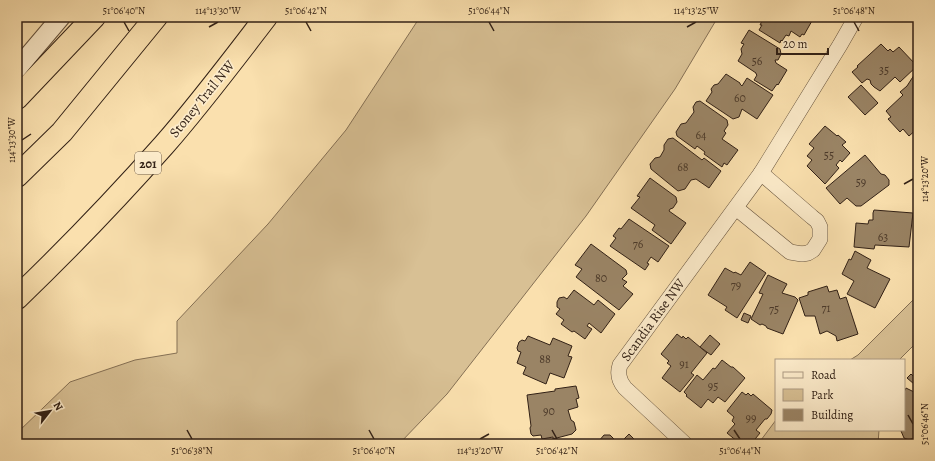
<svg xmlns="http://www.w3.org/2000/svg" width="935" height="461" font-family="Alegreya,serif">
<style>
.green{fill:#d8c094;stroke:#857055}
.building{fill:#9a8465;stroke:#322116}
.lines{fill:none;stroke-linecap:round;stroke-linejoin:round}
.minor-casing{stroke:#64513c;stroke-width:16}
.tertiary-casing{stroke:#64513c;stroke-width:20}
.motorway-casing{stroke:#322116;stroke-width:24}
.minor{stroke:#fcebca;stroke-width:15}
.tertiary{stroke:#fcebca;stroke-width:18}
.motorway{stroke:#fae0ae;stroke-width:22}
.ticks{fill:none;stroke:#322116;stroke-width:1.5}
.labels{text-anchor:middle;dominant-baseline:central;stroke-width:3.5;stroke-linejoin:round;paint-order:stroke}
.number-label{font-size:12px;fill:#4c3a2a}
.shield{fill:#fcebca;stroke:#6f5e4c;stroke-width:1}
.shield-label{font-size:13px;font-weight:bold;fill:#322116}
.street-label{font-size:14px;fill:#322116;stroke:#fcebca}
.neatline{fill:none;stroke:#322116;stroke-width:1.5}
.ticks-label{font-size:10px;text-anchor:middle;fill:#322116}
</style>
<rect width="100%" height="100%" fill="#fae0ae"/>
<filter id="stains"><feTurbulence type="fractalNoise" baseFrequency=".005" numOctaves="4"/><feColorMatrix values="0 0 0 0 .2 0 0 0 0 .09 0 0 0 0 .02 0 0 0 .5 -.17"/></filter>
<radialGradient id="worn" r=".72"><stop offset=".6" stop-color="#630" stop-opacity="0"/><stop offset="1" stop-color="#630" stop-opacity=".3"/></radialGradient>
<g class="green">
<path d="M420,17H718L675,89L586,216L447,394L399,444H17V433L70,382L135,360L177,353V321L268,224L346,130Z"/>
<path d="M918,295V341L899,360H850L858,355Z"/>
<path d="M776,420V430H879L878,444H758Z"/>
</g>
<g class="building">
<path d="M761,17H810L813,19L804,35L802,34L800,37L791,31L789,36L786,35L782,41L781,40L780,43L759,30L762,25H760L762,21L759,19Z"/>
<path d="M749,30L780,49L781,54L778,60H775L776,63L787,70L778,85L777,84L772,91L754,80L757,75L756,74V73L738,61L742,54L741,49L744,44L741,43Z"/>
<path d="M881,44L888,51L890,49L893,52L899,47L917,66L900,82L895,77L880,91L874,87L871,84L870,80L867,79L862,83L852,72L858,67L857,66Z"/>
<path d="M918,69V128L909,136L903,129L900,132L888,119L891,117L886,111L903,95L900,92L907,86Z"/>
<path d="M726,74L740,83V84L742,86L747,78L773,95L757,119L742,109L739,117L733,119L706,101L712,92L711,89L714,85L718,84Z"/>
<path d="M861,85L878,103L865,115L848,97Z"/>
<path d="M700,101L727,120L728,125L724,131L726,133L722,139L738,150L727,165L724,163L722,167L704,154L705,152L697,146L695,149L677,136L676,132L681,124L686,123L694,112L693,107L696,102Z"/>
<path d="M825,126L837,136L838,135L846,142L842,145L850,153L842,162L840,160L836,165L839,168L825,184L807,166L812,160L807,156L814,148L809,144Z"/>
<path d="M673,138L702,160L704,158L721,171L709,188L696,179L691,180L685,189L678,191L651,169L650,164L655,158L660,157L664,150V145L668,139Z"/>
<path d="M865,155L881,174L885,175L889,180V185L861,206H856L847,198L840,204L826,188Z"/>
<path d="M650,178L676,197L677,202L673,208L670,209L669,211L686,223L671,244L652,230L655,225L631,208L640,197L637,196Z"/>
<path d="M874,210L913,213L909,247L875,245L874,249L854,247L856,223L868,224L869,220H873V213Z"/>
<path d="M629,219L669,246L658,262L651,257L647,263L649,264L645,270L610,246L616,238L613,236L619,228L621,229Z"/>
<path d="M591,244L626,270L627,274L622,279L627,282L623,286L633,294L619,310L576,277L582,269L575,265Z"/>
<path d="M855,251L871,260L867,268L890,279L875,308L847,294L854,281L842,274L849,259L851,260Z"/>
<path d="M750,262L766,273L737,318L725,310L727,307L708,295L725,268L734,273L735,272L741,275Z"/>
<path d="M768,275L787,284L782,293L795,297L798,300L783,334L767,328L766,326L762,324L760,325L751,319L763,294L759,293Z"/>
<path d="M827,286L829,292L837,290L840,299L846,297L858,334L837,341L836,336L827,331L820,334L815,316H805L799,298L808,295V292Z"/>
<path d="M574,290L594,305L598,300L615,314L601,333L589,323L587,326L592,329L585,339L574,331L572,332L561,324L564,320L556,314L560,309L557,307V302L559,298L564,297L567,299Z"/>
<path d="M744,313L751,316L748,323L741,320Z"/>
<path d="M677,334L682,338L683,336L686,339L688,337L707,353L691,373L694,375L680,392L662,378L671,366L667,363L669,361L661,354Z"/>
<path d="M710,335L720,344L711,355L700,347Z"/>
<path d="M528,336L550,345L553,338L572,346L568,356L572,357L564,378L550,373L546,384L523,374L526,367L517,363L521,352L518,351L517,348L519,342L522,340L525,341Z"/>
<path d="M722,360L731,367H733L745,378L725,402L718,397L713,403L708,399L701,408L686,396L687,395L684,392L697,375L703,380L713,368L715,369Z"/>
<path d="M911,374L917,380L914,384L907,378Z"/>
<path d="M576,386L579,398L576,399L578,407L568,410L571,420L574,422L576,430L572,434L553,439V437L542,439L541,435L533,436L531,434L530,428L531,426L527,395L555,391V389Z"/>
<path d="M906,388L918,394V435L916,434L914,438L909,440L904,438L901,431L904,430V392Z"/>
<path d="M742,392L746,395L748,393L751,396L753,394L772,410L771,414L767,419H765L756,430L760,433L751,444H739L737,443L738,442L727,433L735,424L732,421L734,417L727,411Z"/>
<path d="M629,434L639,444H594L598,442L604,435H610L619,444Z"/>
</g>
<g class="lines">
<g class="minor-casing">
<g id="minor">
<path d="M736,208L790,252L802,254L808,253L813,250L820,239V227L817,221L812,217L761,173"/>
<path d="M685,444L625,388C619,381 617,374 620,365L761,173L840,45L856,17"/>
</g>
</g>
<g class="tertiary-casing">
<path id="tertiary" d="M17,69L61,17"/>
</g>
<g class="motorway-casing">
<g id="motorway">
<path d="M17,98L94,17"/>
<path d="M17,176L62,132L156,17"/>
<path d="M17,298C68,249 117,198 164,145C200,104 233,60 266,17"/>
</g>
</g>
<use href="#minor" class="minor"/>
<use href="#tertiary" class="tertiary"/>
<use href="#motorway" class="motorway"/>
</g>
<path class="ticks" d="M124,22L129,31M306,22L311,31M489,22L494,31M854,22L859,31M209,27L218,22M687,27L696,22M22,140L31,134M904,184L913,179M908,415L913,424M187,430L192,439M369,430L374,439M552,430L557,439M734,430L740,439M480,439L489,434"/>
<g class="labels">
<g class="number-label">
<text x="757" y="61">56</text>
<text x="884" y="70">35</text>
<text x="740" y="98">60</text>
<text x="701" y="135">64</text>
<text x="829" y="155">55</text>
<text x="683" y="167">68</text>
<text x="861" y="182">59</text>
<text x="883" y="237">63</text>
<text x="638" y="244">76</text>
<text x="601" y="278">80</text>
<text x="736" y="285">79</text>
<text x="826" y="308">71</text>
<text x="774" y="309">75</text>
<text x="545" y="359">88</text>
<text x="684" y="364">91</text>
<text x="713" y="386">95</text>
<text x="549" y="411">90</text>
<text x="751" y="418">99</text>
</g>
<rect class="shield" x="135" y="152" width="26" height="22" rx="3"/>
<g class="shield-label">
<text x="148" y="163">201</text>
</g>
<g class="street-label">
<text transform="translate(202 99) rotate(-51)">Stoney Trail NW</text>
<text transform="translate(653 320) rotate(-54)">Scandia Rise NW</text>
</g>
</g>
<rect width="935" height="461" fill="none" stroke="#fae0ae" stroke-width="44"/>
<rect x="775" y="359" width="130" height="72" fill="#fcebca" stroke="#ab9a82"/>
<rect x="783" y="372" width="20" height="6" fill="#fcebca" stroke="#ab9a82"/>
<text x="811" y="379" font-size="12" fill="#322116">Road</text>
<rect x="783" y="389" width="20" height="12" fill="#d8c094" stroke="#ab9a82"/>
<text x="811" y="399" font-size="12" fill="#322116">Park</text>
<rect x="783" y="409" width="20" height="12" fill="#9a8465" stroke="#ab9a82"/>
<text x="811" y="419" font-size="12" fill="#322116">Building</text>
<g transform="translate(50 411) rotate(59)" stroke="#fcebca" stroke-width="3" paint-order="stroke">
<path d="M0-3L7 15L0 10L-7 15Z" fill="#322116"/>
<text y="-6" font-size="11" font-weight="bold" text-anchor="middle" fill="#322116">N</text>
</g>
<path d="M777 48v6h51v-6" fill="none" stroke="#322116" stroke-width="2"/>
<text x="783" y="48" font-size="12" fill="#322116" stroke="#fcebca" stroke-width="3" paint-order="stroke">20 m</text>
<rect x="22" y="22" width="891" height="417" class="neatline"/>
<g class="ticks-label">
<text x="124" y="14">51°06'40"N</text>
<text x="218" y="14">114°13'30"W</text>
<text x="306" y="14">51°06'42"N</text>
<text x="489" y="14">51°06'44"N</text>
<text x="696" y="14">114°13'25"W</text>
<text x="854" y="14">51°06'48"N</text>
<text transform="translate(11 140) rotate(-90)" y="4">114°13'30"W</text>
<text transform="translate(924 179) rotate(-90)" y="4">114°13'20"W</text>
<text transform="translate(924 424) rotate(-90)" y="4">51°06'46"N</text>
<text x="192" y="454">51°06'38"N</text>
<text x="374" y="454">51°06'40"N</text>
<text x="480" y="454">114°13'20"W</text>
<text x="557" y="454">51°06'42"N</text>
<text x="740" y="454">51°06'44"N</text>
</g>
<rect width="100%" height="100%" filter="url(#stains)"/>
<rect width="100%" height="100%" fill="url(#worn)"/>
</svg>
